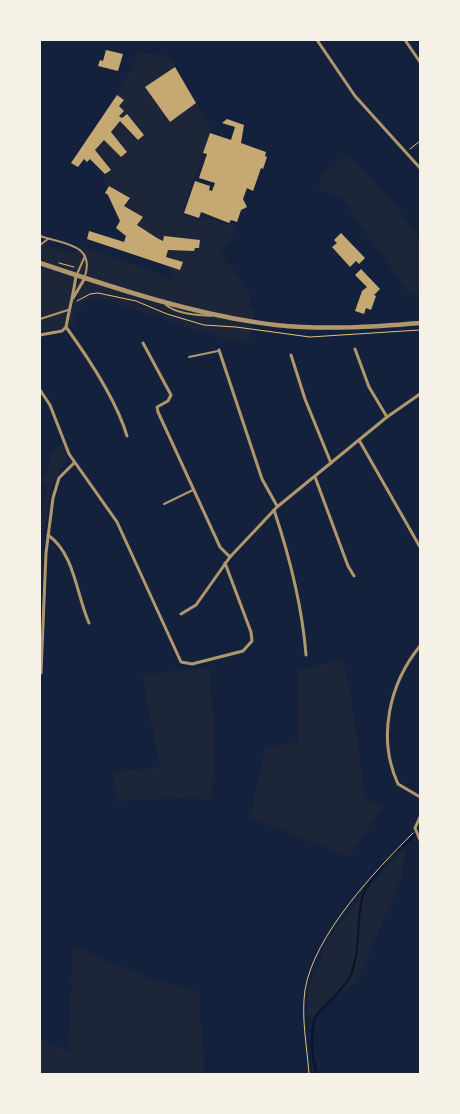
<svg xmlns="http://www.w3.org/2000/svg" width="460" height="1114" font-family="'Libre Baskerville',serif">
<style>
.green{fill:#1d2539}
.lines{fill:none;stroke-linecap:round;stroke-linejoin:round}
.stream{stroke:#0b132b;stroke-width:2}
.building{fill:#c6a872}
.path{stroke:#e5c07b;stroke-width:1}
.service{stroke:#b1986c;stroke-width:2}
.minor{stroke:#b1986c;stroke-width:3}
.tertiary{stroke:#b1986c;stroke-width:4.5}
</style>
<rect width="100%" height="100%" fill="#14213d"/>
<g class="green">
<path d="M140,53C153,56 168,50 175,67L146,87L169,121L196,103L212,129L208,131L210,134L182,213L201,220L202,216L236,227L229,243L220,254C231,267 249,285 251,302L248,305L255,311L248,343L219,337L100,298L85,300L75,317V326L40,331V239L46,245L76,254L80,246L168,277L175,285L166,257L168,250L194,251L195,248H199L200,240L163,241L137,225L143,217L124,206L129,198L103,183L106,179L105,174L110,170L95,150L104,140L121,157L127,153L111,132L120,121L133,136L143,135L127,114L122,118L119,116L124,111L119,106L124,100L117,95Z"/>
<path d="M348,154L388,196L420,240V292L409,294L341,197L320,191L318,186L323,175Z"/>
<path d="M62,443L67,459L51,487L44,530L40,529V513L47,496L46,487L40,484V479L50,467L49,457Z"/>
<path d="M343,660L351,692L365,799L383,807L349,857L250,817L265,747L298,742L299,670Z"/>
<path d="M209,667L215,737L212,800L177,798L117,801L113,771L160,768L142,675Z"/>
<path d="M405,847L402,877L357,982L328,1002L313,1017L307,1016L308,988L328,940L361,896Z"/>
<path d="M73,946L148,978L199,992L205,1074H40V1038L68,1052Z"/>
</g>
<g class="lines">
<g class="stream">
<path d="M392,855L420,831"/>
<path d="M317,1074C312,1059 310,1036 314,1021C317,1009 343,992 350,977C362,949 355,913 365,890C370,880 378,871 386,862"/>
</g>
</g>
<g class="building">
<path d="M106,50L123,54L118,71L98,66L100,60L103,61Z"/>
<path d="M175,67L196,103L170,122L145,87Z"/>
<path d="M117,95L124,100L119,106L124,111L119,116L122,118L127,114L144,135L138,140L120,121L111,132L127,152L121,157L104,140L95,150L111,170L105,174L90,159L87,162L84,159L78,167L71,163Z"/>
<path d="M227,119L244,125L241,143L266,152L265,156L267,157L263,169L261,168L253,191L247,188L243,199L247,207L241,210L237,222L231,220L229,223L201,212L199,218L184,213L195,181L210,186L209,190L212,191L215,183L199,178L207,154L203,153L210,133L231,140L235,127L222,123Z"/>
<path d="M109,186L130,198L124,206L143,217L137,225L157,238L163,241L164,236L200,240L199,248H195L194,251L168,250L166,257L183,262L180,270L87,239L89,231L124,242L126,236L116,228L120,221L108,195L105,193Z"/>
<path d="M341,233L365,258L359,264L356,261L350,267L332,247L337,243L334,240Z"/>
<path d="M361,269L380,289L374,295L376,296L371,310L366,308L364,314L355,311L362,291L367,287L355,275Z"/>
</g>
<g class="lines">
<g class="path">
<path d="M410,149L420,141"/>
<path d="M59,263L74,267"/>
<path d="M77,301L90,294L98,293L136,301L167,314L204,325L236,327L310,337L420,330"/>
<path d="M309,1074C307,1046 301,1017 305,990C314,935 375,871 413,833"/>
</g>
<g class="service">
<path d="M40,236C63,244 95,244 85,276"/>
<path d="M40,245L48,239"/>
<path d="M77,274L85,256"/>
<path d="M166,305C177,314 197,315 211,316"/>
<path d="M40,319L68,310"/>
<path d="M189,357L218,351"/>
<path d="M164,504L193,490"/>
</g>
<g class="minor">
<path d="M317,40L355,96L420,168"/>
<path d="M405,40L420,62"/>
<path d="M73,298L85,278"/>
<path d="M66,327C87,356 117,402 127,436"/>
<path d="M40,335L62,331L66,327C69,310 74,293 76,275"/>
<path d="M143,343L171,395L168,401L157,407L158,412L220,547L230,557"/>
<path d="M355,349L369,387L387,417"/>
<path d="M219,350L262,479L277,506"/>
<path d="M291,355L305,399L331,463"/>
<path d="M40,390L50,405L69,454L117,522L181,662L192,664L243,651L252,641L251,632L225,563"/>
<path d="M359,440L420,547"/>
<path d="M315,477L348,566L354,576"/>
<path d="M274,510C290,558 302,604 306,655"/>
<path d="M48,535C75,554 76,594 89,623"/>
<path d="M181,614L196,605L230,557L277,507L387,417L420,394"/>
<path d="M420,646C389,684 377,738 398,784L420,797"/>
<path d="M41,673L46,553L53,498L59,478L74,463"/>
<path d="M420,817L415,828L420,840"/>
</g>
<path class="tertiary" d="M40,263C114,288 198,316 276,325C324,330 372,327 420,323"/>
</g>
<rect width="460" height="1114" fill="none" stroke="#f6f1e7" stroke-width="82"/>
</svg>
